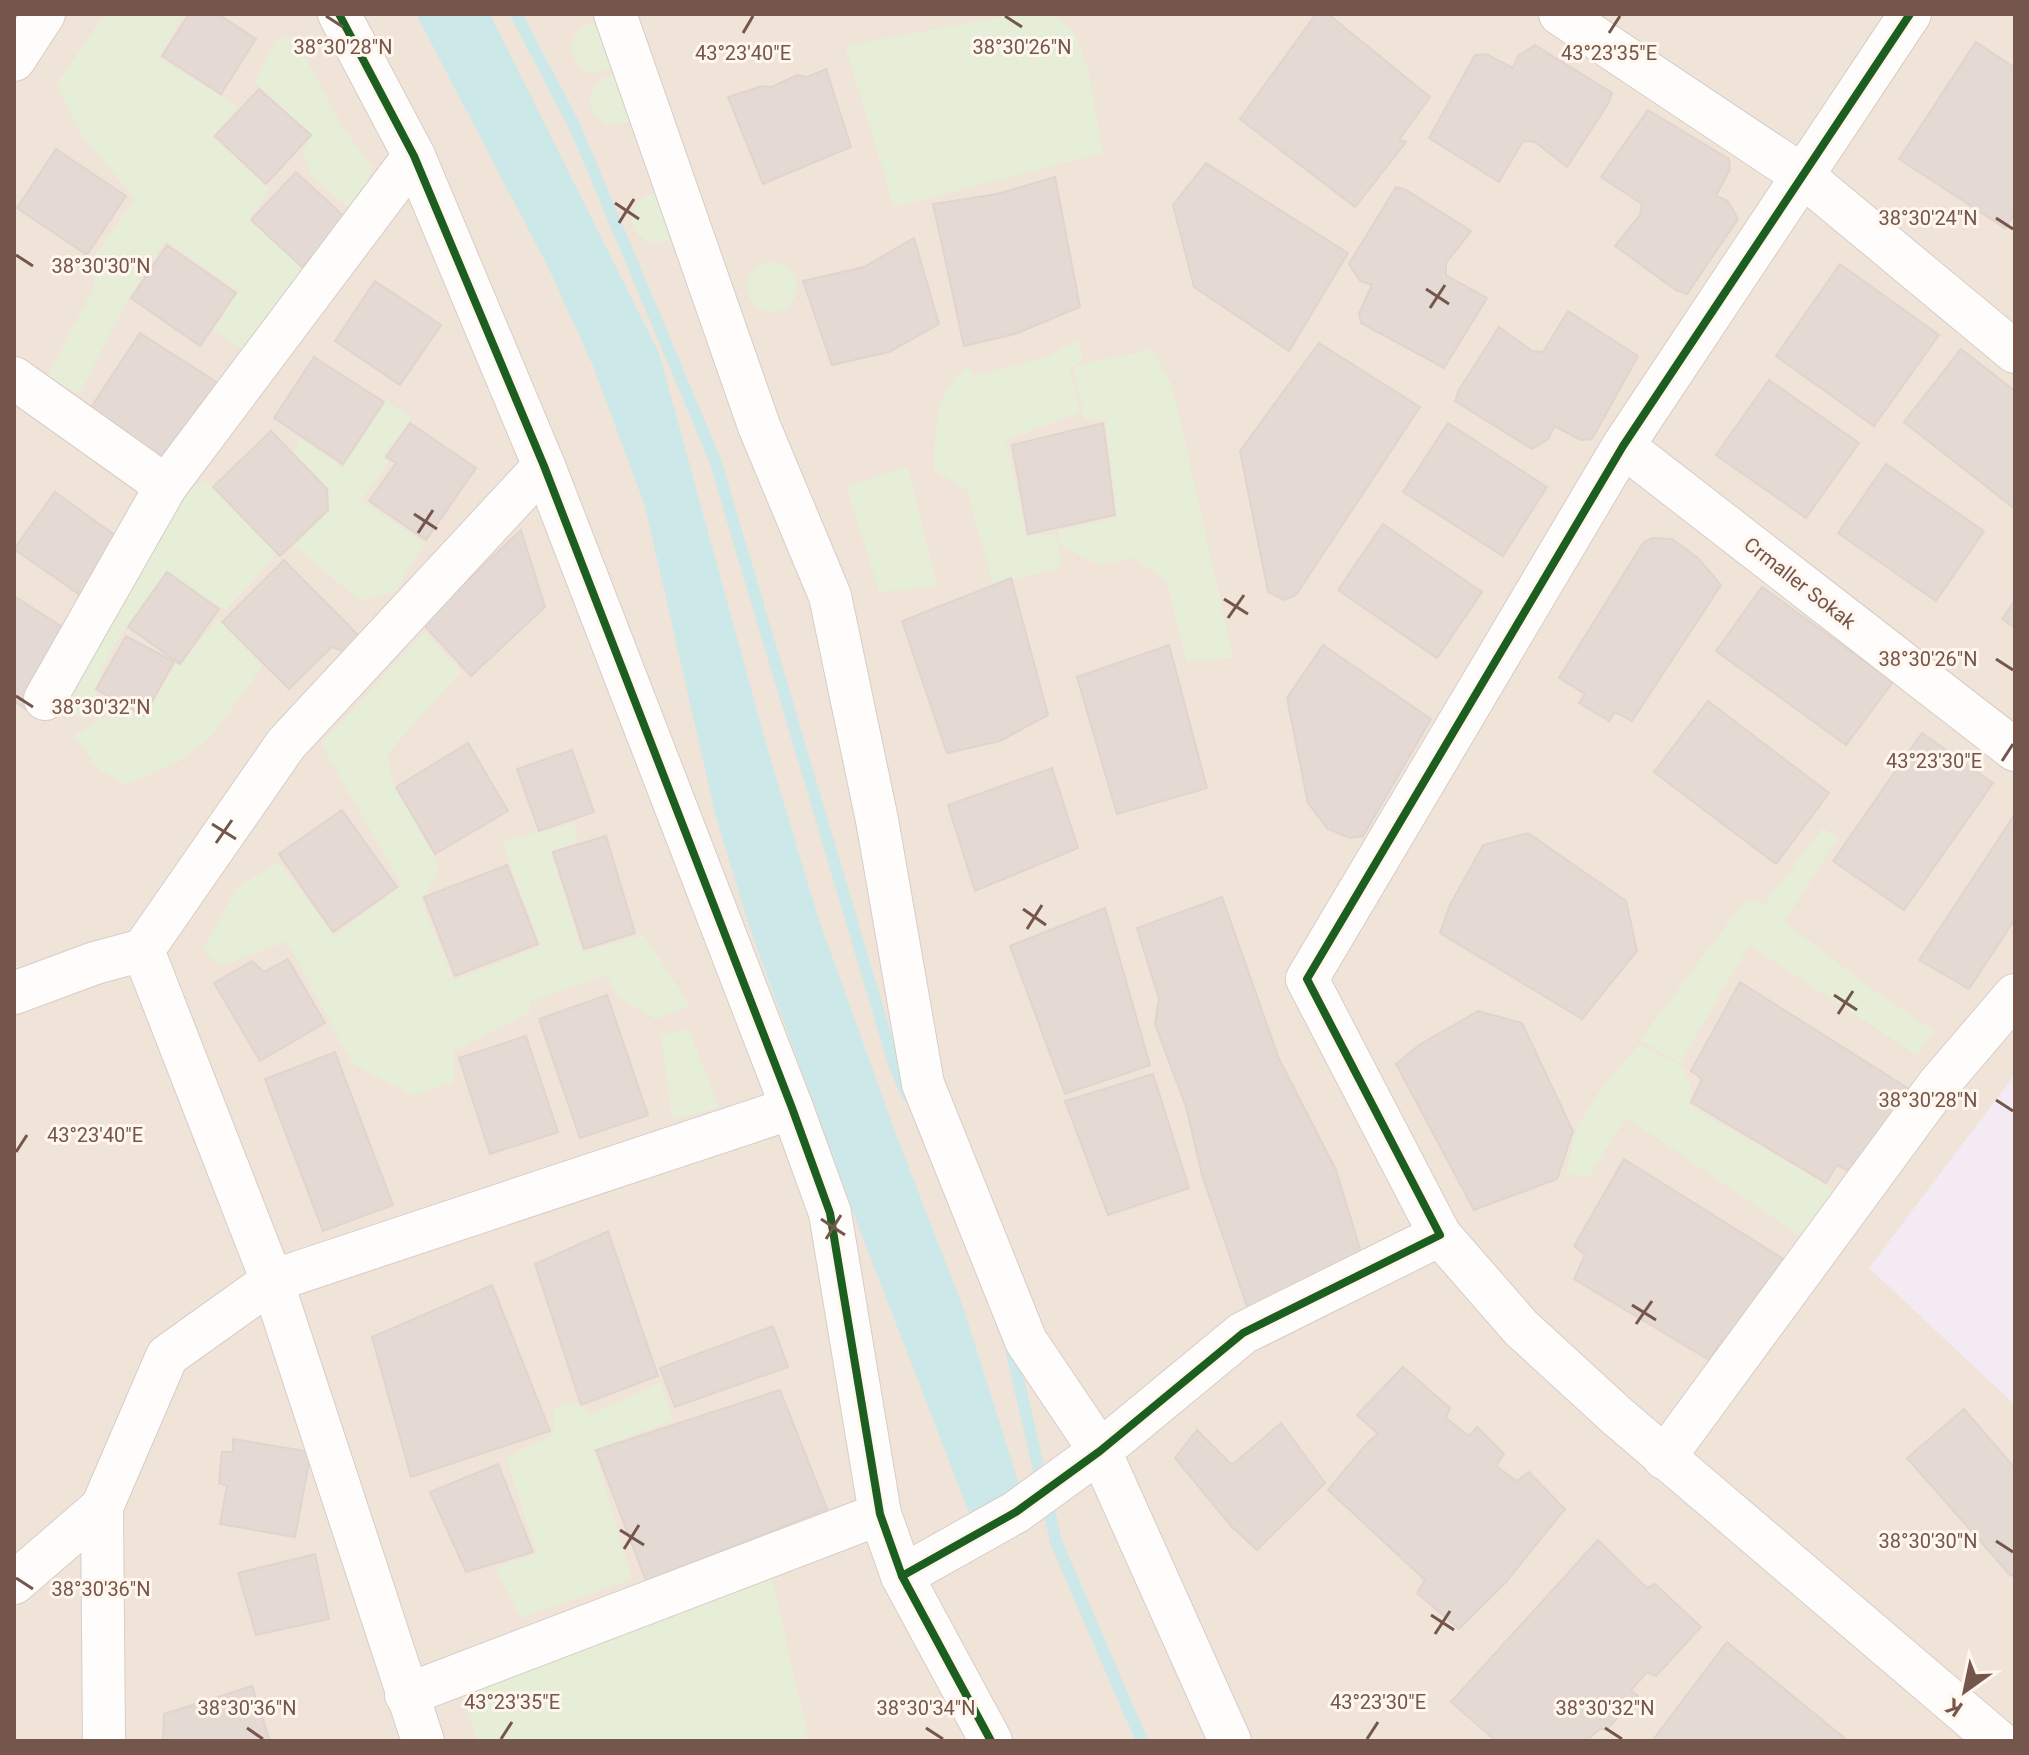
<svg xmlns="http://www.w3.org/2000/svg" width="2029" height="1755" font-family="Roboto,sans-serif">
<style>
.residential{fill:#f0e4d9}
.education{fill:#f3eaf3}
.green{fill:#e6eed7}
.water{fill:#cde8e8}
.lines{fill:none;stroke-linecap:round;stroke-linejoin:round}
.stream{stroke:#cde8e8;stroke-width:12}
.building{fill:#e4dad3;stroke:#e0d4ce;stroke-width:2}
.street-casing{stroke:#d6cdc8;stroke-width:44}
.street{stroke:#fefdfc;stroke-width:42}
.cycleway-casing{stroke:#fff6ed;stroke-width:13}
.cycleway{stroke:#1b5e20;stroke-width:8}
.ticks{fill:none;stroke:#75564c;stroke-width:3}
.labels{text-anchor:middle;dominant-baseline:central;stroke-width:6;stroke-linejoin:round;paint-order:stroke}
.street-label{font-size:20px;fill:#75564c;stroke:#fff6ed}
.ticks-label{font-size:20px;text-anchor:middle;fill:#75564c;stroke:#fff6ed;stroke-width:6;stroke-linejoin:round;paint-order:stroke}
</style>
<rect width="100%" height="100%" fill="#f7f2ec"/>
<rect class="residential" x="14" y="14" width="2001" height="1727"/>
<path class="education" d="M2015,1074V1405L1869,1268Z"/>
<g class="green">
<path d="M105,14H183L159,58L239,107L212,137L270,190L249,219L308,274L248,353L213,330L238,292L252,299L165,241L128,299L80,393L47,378L95,285L87,268L135,198L83,137L56,85Z"/>
<path d="M1015,14H1054L1075,33L1088,69L1103,153L894,207L845,46Z"/>
<path d="M595,23L603,24L612,67C575,91 551,31 595,23Z"/>
<path d="M294,36L342,126L371,166L367,190L348,207L312,177L303,152L312,135L255,82L275,41Z"/>
<path d="M614,75L635,117C597,147 567,86 614,75Z"/>
<path d="M657,193L677,234C639,264 609,204 657,193Z"/>
<circle cx="772" cy="287" r="25"/>
<path d="M1079,341L1083,360L1070,368L1080,413L1006,439L1026,535H1055L1058,543L1059,531L1117,517L1106,421L1084,418L1073,367L1152,349L1173,388L1233,657L1187,662L1166,580L1134,558L1099,565L1058,544L1061,568L993,584L967,490L934,470C935,433 934,389 968,366L974,376L1044,358Z"/>
<path d="M386,400L412,419L384,455L389,463L361,500L425,543L396,591L360,600L294,546L330,511L328,488L294,453L300,438L343,468Z"/>
<path d="M908,467L937,587L879,592L846,486Z"/>
<path d="M206,480L276,554L226,610L169,572C143,604 93,662 96,704L84,717L66,714L81,665L181,492Z"/>
<path d="M218,619L263,666L211,736L180,761L125,785L98,768L74,736L100,718L145,717L175,665H179Z"/>
<path d="M425,632L461,671L387,754L393,782L436,859L438,873L421,900L454,981L541,946L502,842L575,822L577,841L551,853L582,952L644,935L690,1006L656,1019L621,1000L606,975L530,1002V1012L453,1051L454,1082L412,1095L352,1063L287,941L220,966L202,950L238,886L279,863L335,935L402,885L321,744Z"/>
<path d="M1823,828L1838,838L1784,922L1876,992L1934,1031L1917,1055L1749,945L1680,1063L1640,1040L1746,899L1764,905Z"/>
<path d="M689,1029L719,1108L672,1119L661,1035Z"/>
<path d="M1639,1045L1683,1066L1692,1090L1689,1105L1826,1185L1846,1200L1811,1243L1626,1117L1589,1177L1566,1173L1577,1127L1602,1088Z"/>
<path d="M660,1383L673,1420L594,1450L632,1579L521,1618L495,1568L537,1553L506,1457L553,1435V1408L574,1402L591,1414Z"/>
<path d="M772,1579L809,1741H478L462,1697Z"/>
</g>
<path class="water" d="M416,14H490L659,353L767,747L817,914L897,1137L963,1307L1022,1493L969,1513L858,1225L749,926L715,813L645,506L593,366L548,267Z"/>
<g class="lines">
<g class="stream">
<path d="M516,14L575,127L715,460L894,1064L907,1095"/>
<path d="M1011,1349L1042,1483"/>
<path d="M1047,1501L1056,1542L1142,1741"/>
</g>
</g>
<g class="building">
<path d="M189,14H218L256,39L221,94L162,56Z"/>
<path d="M1316,14H1328L1430,97L1399,140L1406,142L1355,207L1240,119Z"/>
<path d="M1976,42L2015,68V213L2005,228L1899,159Z"/>
<path d="M1535,45L1612,93L1608,104L1567,167L1535,142L1523,141L1499,182L1429,138L1475,55L1486,54L1513,68L1518,56Z"/>
<path d="M826,69L851,147L763,184L728,97L762,86L772,87L797,75L807,77Z"/>
<path d="M259,89L311,135L266,184L215,136Z"/>
<path d="M1648,110L1729,159L1730,169L1716,196L1728,201L1738,219L1687,294L1676,290L1615,246L1640,215L1642,204L1601,177Z"/>
<path d="M56,149L126,196L87,255L17,208Z"/>
<path d="M1206,163L1348,253L1289,351L1194,287L1173,205Z"/>
<path d="M296,172L347,219L302,267L251,220Z"/>
<path d="M1055,177L1080,307L1015,334L964,346L933,204L997,194Z"/>
<path d="M1396,187L1406,190L1471,231L1446,263V275L1487,298L1444,368L1361,323L1359,313L1372,285L1360,281L1349,264Z"/>
<path d="M914,238L939,324L889,352L832,365L803,281L864,267Z"/>
<path d="M167,245L236,293L200,346L131,298Z"/>
<path d="M1840,264L1939,335L1874,426L1776,356Z"/>
<path d="M375,281L441,325L400,385L335,341Z"/>
<path d="M1568,311L1638,356L1592,439L1581,440L1554,426L1549,438L1532,449L1455,401L1459,390L1499,327L1532,351L1543,352Z"/>
<path d="M140,333L218,383L166,463L88,412Z"/>
<path d="M1319,343L1420,407L1296,595L1284,600L1268,592L1240,451Z"/>
<path d="M1961,349L2015,391V509L1904,422Z"/>
<path d="M314,357L384,402L343,464L274,418Z"/>
<path d="M1769,380L1859,443L1806,518L1716,455Z"/>
<path d="M410,423L476,468L426,540L369,501L396,463L386,457Z"/>
<path d="M1103,423L1115,515L1028,534L1012,445Z"/>
<path d="M1448,423L1547,487L1503,556L1403,492Z"/>
<path d="M271,431L327,489L328,510L280,556L213,487Z"/>
<path d="M1886,464L1984,531L1936,601L1838,533Z"/>
<path d="M55,492L123,541L83,597L14,549Z"/>
<path d="M1383,524L1482,592L1437,658L1338,590Z"/>
<path d="M521,530L545,607L471,676L422,623Z"/>
<path d="M1652,538L1672,539L1698,558L1721,585L1632,721L1615,712L1609,721L1579,703L1585,694L1559,678L1643,543Z"/>
<path d="M284,560L361,638L347,652L332,647L289,689L222,622Z"/>
<path d="M167,572L219,609L180,664L128,627Z"/>
<path d="M1011,578L1048,715L1000,741L947,753L902,621Z"/>
<path d="M1762,587L1893,682L1846,745L1716,651Z"/>
<path d="M14,596L64,628L60,659L27,710L14,701Z"/>
<path d="M2015,600V628L2002,619Z"/>
<path d="M126,636L174,662L144,716L96,689Z"/>
<path d="M1169,645L1207,788L1117,814L1077,677Z"/>
<path d="M1323,645L1431,719L1363,836L1350,838L1328,829L1308,803L1287,698Z"/>
<path d="M1708,701L1829,793L1776,864L1654,772Z"/>
<path d="M1922,733L1993,783L1904,910L1833,861Z"/>
<path d="M468,743L508,811L435,854L396,787Z"/>
<path d="M572,750L594,812L539,831L517,769Z"/>
<path d="M1052,768L1078,848L975,891L948,805Z"/>
<path d="M342,810L397,887L333,932L279,854Z"/>
<path d="M2015,814V919L1969,989L1919,960Z"/>
<path d="M1528,833L1626,901L1637,951L1582,1019L1440,933L1450,905L1483,845Z"/>
<path d="M606,836L635,933L584,949L553,852Z"/>
<path d="M507,865L538,944L455,976L424,897Z"/>
<path d="M1222,897L1279,1059L1336,1170L1364,1262L1250,1315L1202,1175L1186,1107L1155,1024L1159,999L1137,928Z"/>
<path d="M1105,908L1150,1065L1065,1094L1010,946Z"/>
<path d="M288,959L325,1023L260,1061L214,983L252,961L264,972Z"/>
<path d="M1740,982L1909,1089L1863,1163L1848,1171L1837,1165L1826,1183L1691,1102L1702,1079L1691,1071Z"/>
<path d="M607,995L648,1115L580,1138L539,1019Z"/>
<path d="M1478,1011L1522,1023L1573,1131L1557,1179L1474,1210L1396,1064L1419,1045Z"/>
<path d="M526,1036L558,1132L490,1154L459,1058Z"/>
<path d="M335,1052L393,1205L323,1231L265,1079Z"/>
<path d="M1153,1074L1189,1188L1108,1215L1065,1101Z"/>
<path d="M1624,1159L1793,1265L1731,1348L1721,1341L1709,1360L1574,1279L1585,1255L1574,1246Z"/>
<path d="M608,1231L658,1376L581,1405L535,1264Z"/>
<path d="M492,1285L550,1431L411,1477L372,1337Z"/>
<path d="M773,1326L788,1367L675,1407L660,1368Z"/>
<path d="M1403,1367L1450,1408L1446,1418L1469,1436L1477,1427L1504,1454L1496,1466L1517,1481L1529,1472L1565,1509L1506,1582L1459,1629L1417,1593L1425,1580L1328,1490L1368,1442L1378,1434L1357,1415Z"/>
<path d="M780,1390L827,1509L646,1581L596,1450Z"/>
<path d="M1964,1409L2015,1468V1572L2011,1576L1907,1458Z"/>
<path d="M1281,1423L1325,1483L1257,1550L1231,1526L1175,1458L1197,1430L1232,1465Z"/>
<path d="M233,1439L311,1452L295,1537L220,1524L227,1486L219,1483L222,1452H233Z"/>
<path d="M498,1464L533,1552L466,1572L430,1492Z"/>
<path d="M1598,1540L1647,1588L1655,1584L1701,1627L1656,1676L1647,1672L1631,1690L1638,1696L1607,1729H1600L1586,1741H1496L1451,1702Z"/>
<path d="M315,1554L329,1619L256,1635L238,1573Z"/>
<path d="M1727,1642L1848,1741H1652Z"/>
<path d="M252,1686L270,1741H163L164,1714Z"/>
</g>
<g class="lines">
<g class="street-casing">
<g id="street">
<path d="M339,14L414,156L544,466L792,1108L830,1213L880,1514L902,1576L991,1741"/>
<path d="M615,14L759,426L830,596L877,820L923,1084L1026,1341L1100,1451L1230,1741"/>
<path d="M1560,14L1803,176L2015,352"/>
<path d="M14,60L44,14"/>
<path d="M14,378L166,486"/>
<path d="M1623,446L2015,750"/>
<path d="M45,699L166,486L414,156"/>
<path d="M14,993L95,963L143,950"/>
<path d="M1440,1235L1521,1328L1617,1416L1998,1741"/>
<path d="M1664,1458L1938,1085L2015,995"/>
<path d="M902,1576L1016,1512L1100,1451L1243,1333L1440,1235L1307,979L1623,446L1910,14"/>
<path d="M14,1583L102,1507"/>
<path d="M406,1695L880,1514"/>
<path d="M104,1741L102,1507L167,1356L272,1281L792,1108"/>
<path d="M423,1741L272,1281L143,950L286,744L544,466"/>
</g>
</g>
<use href="#street" class="street"/>
<g class="cycleway-casing">
<g id="cycleway">
<path d="M339,14L414,156L544,466L792,1108L830,1213L880,1514L902,1576L991,1741"/>
<path d="M902,1576L1016,1512L1100,1451L1243,1333L1440,1235L1307,979L1623,446L1910,14"/>
</g>
</g>
<use href="#cycleway" class="cycleway"/>
</g>
<path class="ticks" d="M326,16L343,27M1005,16L1022,27M743,33L753,16M1609,33L1620,16M615,203L639,219M1996,218L2013,229M619,223L634,199M16,255L33,266M1426,289L1449,304M1430,308L1445,285M414,514L437,529M418,533L433,510M1224,599L1248,614M1228,618L1244,595M1996,659L2013,670M16,696L33,707M2002,761L2013,744M212,824L236,839M216,843L232,820M1023,909L1046,925M1027,929L1042,905M1834,995L1857,1010M1838,1014L1853,991M1996,1100L2013,1111M16,1152L27,1135M821,1219L845,1235M826,1239L841,1215M1632,1305L1656,1320M1636,1324L1652,1301M620,1530L644,1545M1996,1541L2013,1552M624,1549L639,1525M16,1578L33,1589M1431,1615L1454,1630M1435,1634L1450,1611M247,1728L263,1739M926,1728L943,1739M1605,1728L1622,1739M501,1739L512,1722M1367,1739L1378,1722"/>
<g class="labels">
<g class="street-label">
<text transform="translate(1800 583) rotate(38)">Crmaller Sokak</text>
</g>
</g>
<g class="ticks-label">
<text x="343" y="54">38°30'28"N</text>
<text x="1022" y="54">38°30'26"N</text>
<text x="743" y="60">43°23'40"E</text>
<text x="1609" y="60">43°23'35"E</text>
<text x="1928" y="225">38°30'24"N</text>
<text x="101" y="273">38°30'30"N</text>
<text x="1928" y="666">38°30'26"N</text>
<text x="101" y="714">38°30'32"N</text>
<text x="1934" y="768">43°23'30"E</text>
<text x="1928" y="1107">38°30'28"N</text>
<text x="95" y="1142">43°23'40"E</text>
<text x="1928" y="1548">38°30'30"N</text>
<text x="101" y="1596">38°30'36"N</text>
<text x="512" y="1709">43°23'35"E</text>
<text x="1378" y="1709">43°23'30"E</text>
<text x="247" y="1715">38°30'36"N</text>
<text x="926" y="1715">38°30'34"N</text>
<text x="1605" y="1715">38°30'32"N</text>
</g>
<rect width="2029" height="1755" fill="none" stroke="#75564c" stroke-width="32"/>
<g transform="translate(1965 1691) rotate(213)" stroke="#fff6ed" stroke-width="6" paint-order="stroke">
<path d="M0-6L14 30L0 20L-14 30Z" fill="#75564c"/>
<text y="-12" font-size="22" font-weight="bold" text-anchor="middle" fill="#75564c">K</text>
</g>
</svg>
